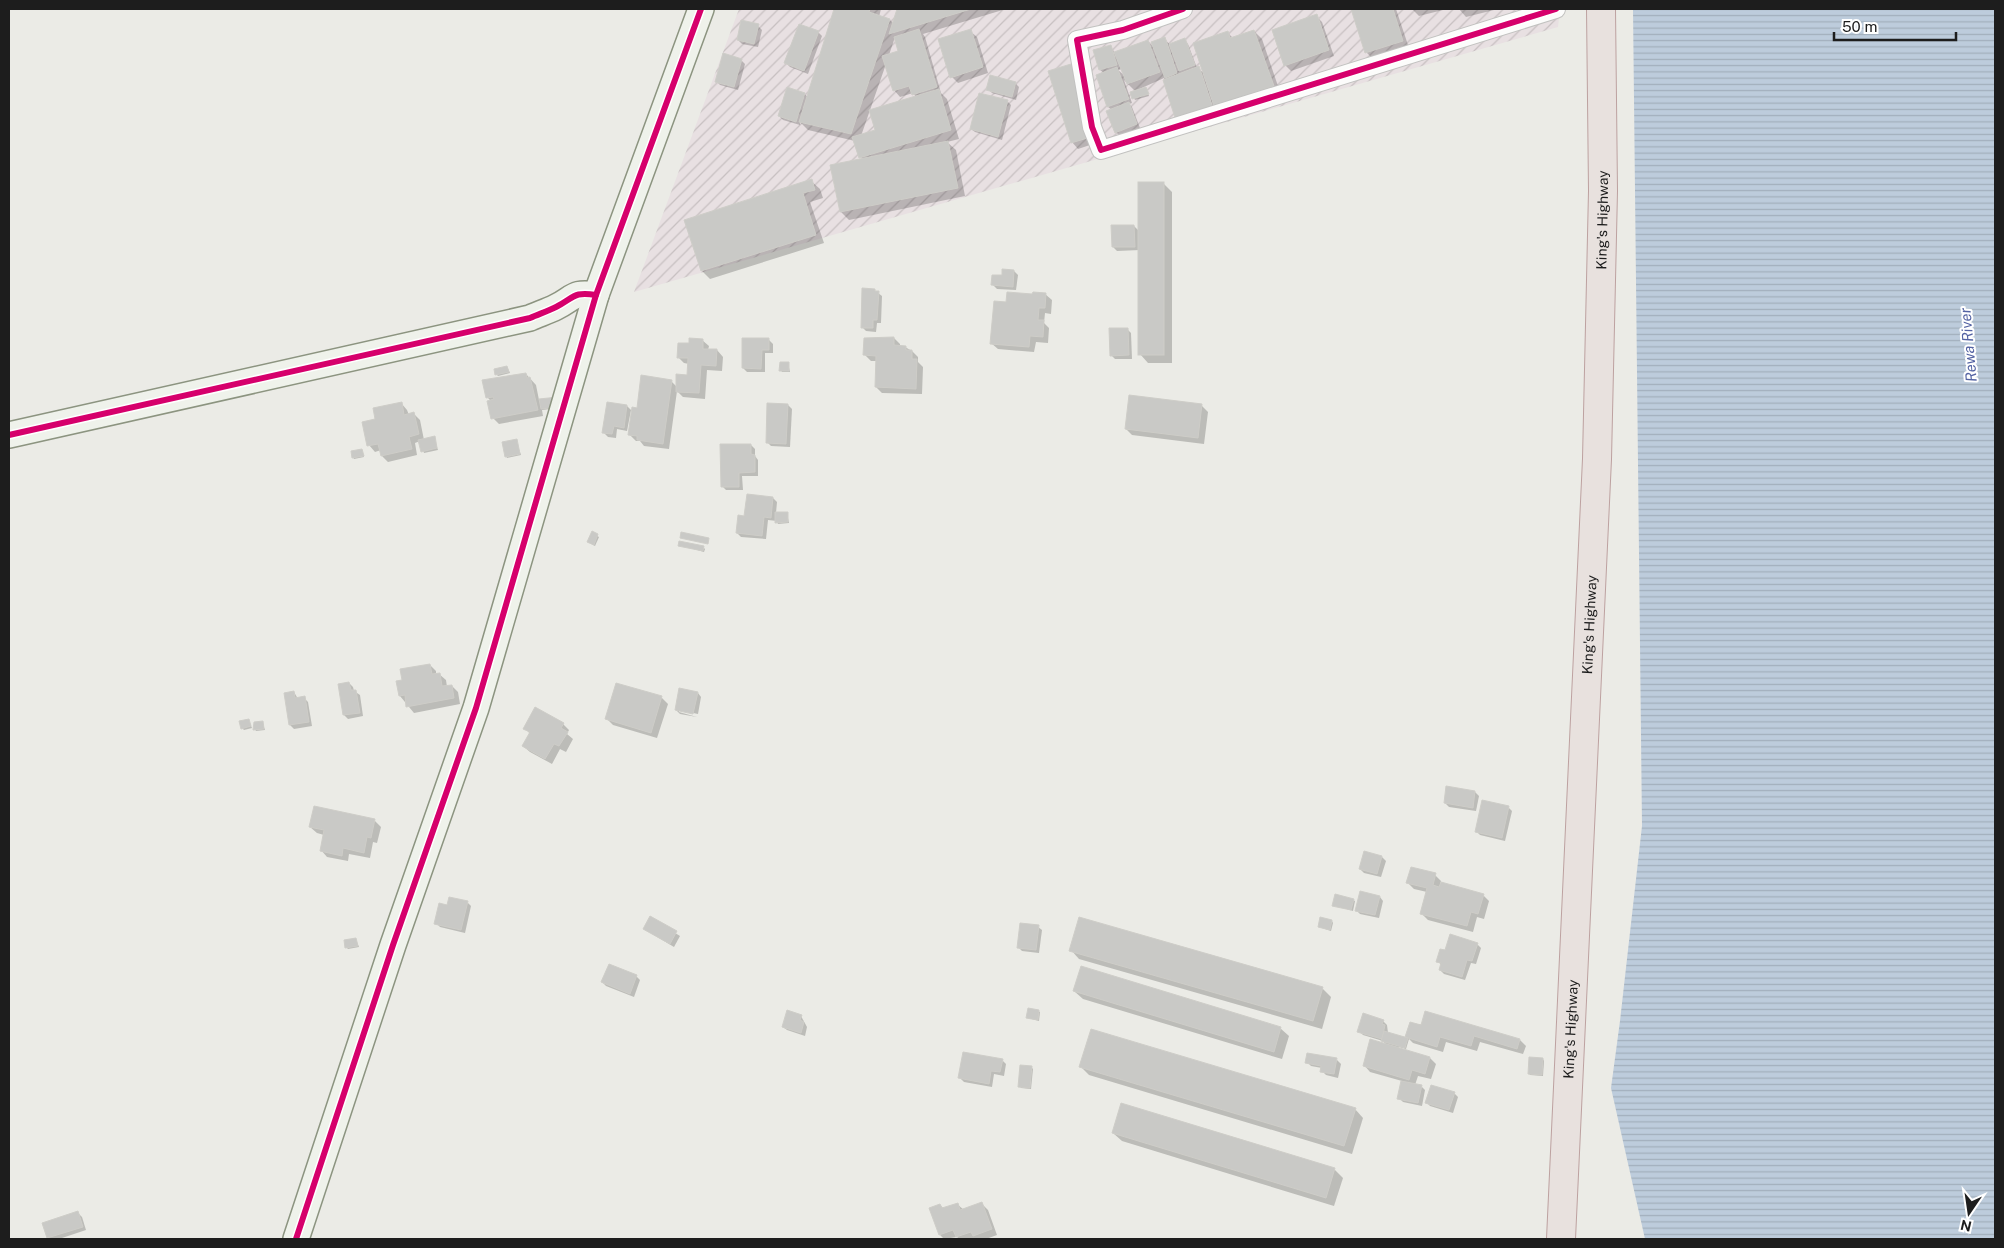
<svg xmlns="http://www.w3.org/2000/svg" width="2004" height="1248" font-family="'Public Sans',sans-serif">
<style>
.industrial{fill:url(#industrial-furrows)}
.water{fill:url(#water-rules)}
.shadow{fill:#0003;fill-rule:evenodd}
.building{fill:#c9c9c6;stroke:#cecdc8}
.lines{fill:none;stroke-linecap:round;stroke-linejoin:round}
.street-casing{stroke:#c2c2c0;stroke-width:20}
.secondary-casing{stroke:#8c9480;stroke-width:28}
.highway-casing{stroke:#bda1a0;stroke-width:30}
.street{stroke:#fcfcfb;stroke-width:18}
.secondary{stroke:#eff2eb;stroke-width:25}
.highway{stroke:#e8e1de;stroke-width:28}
.cycleway-casing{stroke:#fff;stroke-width:9}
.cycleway{stroke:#d6006c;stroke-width:6}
.labels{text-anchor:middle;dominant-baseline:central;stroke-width:4;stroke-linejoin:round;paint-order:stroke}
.street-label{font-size:14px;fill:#1d1d1d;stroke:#fff}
.water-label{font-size:15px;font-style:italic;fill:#5463a3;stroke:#fff}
</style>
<defs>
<pattern id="industrial-furrows" width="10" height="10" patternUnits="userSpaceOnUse" patternTransform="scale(1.25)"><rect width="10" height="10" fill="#e8e0e2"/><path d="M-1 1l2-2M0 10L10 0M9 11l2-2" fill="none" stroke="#c7c0c1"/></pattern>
<pattern id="water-rules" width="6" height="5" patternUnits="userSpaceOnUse" patternTransform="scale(1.25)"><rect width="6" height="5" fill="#bdccdc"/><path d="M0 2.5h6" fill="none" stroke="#a2afbc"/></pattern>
</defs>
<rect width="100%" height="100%" fill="#ebebe6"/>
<path class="industrial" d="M739,9H1560L1558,27L634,292Z"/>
<path class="water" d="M1633,9H1995V1239H1645L1611,1088L1620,1021L1642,826Z"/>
<g class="shadow">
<path d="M835,9H881L879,17L890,20L894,24L898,9H1006L923,34L925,37L941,93L947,99L959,139L947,142L956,150L965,196L849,220L841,212L862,159L855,141L808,130L800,122V125L783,120L779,116L804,94L808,97ZM895,37L900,52L889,55ZM886,64L894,90L900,97L913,93L916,97L876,131L861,136Z"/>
<path d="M1352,9H1396L1409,48L1373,59L1367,53Z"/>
<path d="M1412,9H1447L1419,16Z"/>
<path d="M1459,9H1498L1466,17Z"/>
<path d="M1316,16L1322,22L1334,56L1291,71L1285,65Z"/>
<path d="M758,26L762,30L758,47L742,44L738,40Z"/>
<path d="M970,31L977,37L988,73L958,83L952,77Z"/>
<path d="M1254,31L1262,39L1281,95L1220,120L1178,124L1164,78L1135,91L1124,80L1132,103L1129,104L1132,107L1140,128L1120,136L1116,132L1112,110L1108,107L1097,75L1104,73L1100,70L1094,51L1110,46L1115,53L1148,41L1155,48L1165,39L1170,45L1184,40L1188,44L1197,68L1204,73L1227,32L1233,38ZM1122,69L1125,76L1118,70Z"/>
<path d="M818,32L822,36L808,74L790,67L786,63Z"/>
<path d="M741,60L745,64L738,90L720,85L716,81Z"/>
<path d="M1070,65L1077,71L1099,142L1078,149L1072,142Z"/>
<path d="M1015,83L1019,87L1016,100L992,93L988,89Z"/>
<path d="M1146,88L1149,96L1135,100L1134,98Z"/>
<path d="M1007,101L1011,105L1002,140L975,132L971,129Z"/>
<path d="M811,181L820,189L823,198L810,202L824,243L710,279L702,271L686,221Z"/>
<path d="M1163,183L1172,192V363H1148L1140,354V250L1117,251L1113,247L1134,226L1140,232Z"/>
<path d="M1014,271L1018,275L1016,290L997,289L993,285Z"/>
<path d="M874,290L882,296L881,323H877L876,332L866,331L862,327Z"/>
<path d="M1045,294L1052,300L1051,314L1045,313L1044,323L1049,328L1048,343L1036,342L1034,352L998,349L991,343L1007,304Z"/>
<path d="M1127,329L1131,333L1132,359H1115L1111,355Z"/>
<path d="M894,338L900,344V347H905L912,351L918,357V362L923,367L922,394L882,393L876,387L877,361H871L865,355Z"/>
<path d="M702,340L709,346L708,350H717L723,357L722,371L707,370L705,399L683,397L677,391L669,449L644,446L640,441H636L630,435L638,409L671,381L677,387L688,376L689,364L684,363L678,357L690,345Z"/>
<path d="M769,340L773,344V353H765V372H747L743,368Z"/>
<path d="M788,363L790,372H782L781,370Z"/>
<path d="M507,367L510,373L498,376L496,374Z"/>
<path d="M526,374L536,385L539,400L560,408L542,410L543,416L499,424L493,418L491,401L488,398L484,381Z"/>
<path d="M401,403L407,410L409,415L414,414L420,420L424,440L434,438L438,450L424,453L420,441L415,443L417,455L388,462L382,456L381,450L375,452L369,445L376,420Z"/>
<path d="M788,405L792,409L790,447L771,446L767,442Z"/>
<path d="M1201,405L1208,412L1204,444L1132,435L1126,429Z"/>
<path d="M627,406L631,410L627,431L617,429L616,438L608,437L604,433Z"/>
<path d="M516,441L521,455L507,458L506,456Z"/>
<path d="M751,445L755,449V456L758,460V476H742L743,490H726L722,486Z"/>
<path d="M362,450L364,457L354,459L353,457Z"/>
<path d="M773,498L777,502L776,513H787L789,523L778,524L777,521L768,520L766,539L741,537L737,533Z"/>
<path d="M592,533L599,537L595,546L588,542Z"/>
<path d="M680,545L703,547L705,549L704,552Z"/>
<path d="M430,665L436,671V675L439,674L446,680L447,687L452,686L458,692L460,704L414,713L400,696L403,681Z"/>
<path d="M349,683L353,687L354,691L360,695L363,716L348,719L344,715Z"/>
<path d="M294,692L298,699L304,698L308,702L312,726L294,729L290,725Z"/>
<path d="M698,693L701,697L698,714L679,710V712L697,717L680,714L676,710Z"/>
<path d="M661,697L668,704L657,738L613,725L607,719Z"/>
<path d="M249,721L252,728L244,730L242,728Z"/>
<path d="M262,722L265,730L256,731L255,729Z"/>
<path d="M563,724L569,730L567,734L573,739L566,752L560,749L552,764L530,752L523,746L530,734L525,728Z"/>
<path d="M1447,788L1475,792L1479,796L1476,811L1449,807L1445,803Z"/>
<path d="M315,807L375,821L381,827L377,843L373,842L370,858L349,854L348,861L327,857L321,850L324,835L317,833L310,827Z"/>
<path d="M1508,807L1512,811L1505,841L1480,835L1476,831Z"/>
<path d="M1365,853L1382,857L1386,861L1381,877L1364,873L1360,869Z"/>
<path d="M1435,875L1441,881L1440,884L1483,895L1489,901L1484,919L1477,917L1473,932L1428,920L1422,914L1427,892L1414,889L1408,883Z"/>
<path d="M1380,897L1383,901L1379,918L1360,914L1356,910Z"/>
<path d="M1353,900L1355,901L1353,911L1334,905Z"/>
<path d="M467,902L471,906L465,933L440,927L436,923L448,907Z"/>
<path d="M651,918L680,936L674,947L644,929Z"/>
<path d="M1080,919L1323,989L1331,997L1322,1029L1079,959L1071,950Z"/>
<path d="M1332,921L1333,923L1331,931L1319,927Z"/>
<path d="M1038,927L1042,930L1039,953L1022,951L1018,947Z"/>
<path d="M356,940L359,947L348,949L346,947Z"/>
<path d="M1477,944L1481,948L1476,964L1471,963L1465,980L1444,974L1440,970L1441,965L1438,961L1446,952Z"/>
<path d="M609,965L637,977L640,980L634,997L606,986L602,982Z"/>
<path d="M1074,991L1280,1028L1289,1036L1282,1059L1083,999Z"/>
<path d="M1038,1011L1040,1012L1039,1021L1028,1018Z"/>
<path d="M801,1016L807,1027L805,1036L787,1030L783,1027Z"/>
<path d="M1383,1021L1387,1025L1388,1033L1406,1039L1411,1023L1520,1040L1526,1046L1523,1054L1480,1042L1477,1051L1446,1042L1443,1052L1413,1043L1409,1039L1406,1049L1399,1047L1398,1049L1430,1058L1436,1064L1431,1079L1418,1076L1415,1085L1421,1086L1425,1090L1422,1106L1403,1102L1399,1098L1402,1081L1370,1072L1364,1065L1387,1046L1383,1041L1363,1035L1359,1031Z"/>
<path d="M1543,1059L1544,1061L1543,1076L1530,1075L1529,1073Z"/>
<path d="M1002,1060L1006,1064L1004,1076L994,1074L992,1087L964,1082L960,1078Z"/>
<path d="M1337,1060L1341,1064L1338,1078L1326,1075L1322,1071V1068L1311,1066L1307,1062Z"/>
<path d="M1031,1067L1033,1069L1031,1089L1021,1088L1020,1086Z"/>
<path d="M1081,1067L1355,1109L1363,1118L1352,1154L1089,1075Z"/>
<path d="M1454,1093L1458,1097L1453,1113L1430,1106L1426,1102Z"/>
<path d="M1113,1133L1334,1169L1343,1178L1334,1206L1122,1141Z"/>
<path d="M957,1204L964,1210L982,1204L988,1210L997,1235L986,1239H959L957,1237L944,1239L940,1235L930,1209L940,1205L944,1209Z"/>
<path d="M78,1213L82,1217L86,1230L59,1239L48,1238Z"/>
</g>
<g class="building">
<path d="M834,9H870L869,12L890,19L851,134L799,122Z"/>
<path d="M897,9H971L889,34Z"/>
<path d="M1351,9H1393L1403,41L1365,53Z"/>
<path d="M1317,14L1329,50L1284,66L1272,30Z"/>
<path d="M741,20L759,24L754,44L737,40Z"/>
<path d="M799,24L819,31L804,71L784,63Z"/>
<path d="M919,29L937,87L912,95L909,86L893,91L882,56L898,51L894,37Z"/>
<path d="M971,29L983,67L950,78L938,39Z"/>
<path d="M1254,30L1274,86L1214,106L1193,43L1228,31L1230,38Z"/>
<path d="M1165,37L1177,73L1165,78L1151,42Z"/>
<path d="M1185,38L1195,65L1179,71L1169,44Z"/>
<path d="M1148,40L1160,72L1127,84L1114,52Z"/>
<path d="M1111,45L1117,65L1099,70L1093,50Z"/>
<path d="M723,53L742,59L734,87L715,82Z"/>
<path d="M1071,64L1094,136L1071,143L1048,71Z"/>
<path d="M1199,66L1215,114L1177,124L1163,80Z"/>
<path d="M1117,67L1129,99L1107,107L1096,75Z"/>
<path d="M990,75L1016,82L1012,97L986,90Z"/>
<path d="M787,87L805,93L796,122L778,116Z"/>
<path d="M1146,87L1149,94L1132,99L1130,92Z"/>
<path d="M939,89L951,130L859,158L852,137L875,130L869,110Z"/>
<path d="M979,93L1008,100L998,137L970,129Z"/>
<path d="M1129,102L1137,124L1115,133L1106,111Z"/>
<path d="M948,141L958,188L840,212L830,165Z"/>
<path d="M812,179L815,190L803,193L816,235L701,271L684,220Z"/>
<rect x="1138" y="182" width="26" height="173"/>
<path d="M1111,225H1134L1135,247H1112Z"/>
<path d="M1002,269L1014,270L1013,287L991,285L992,275H1002Z"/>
<path d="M862,288L875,289V291H879L877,320H873V328H861Z"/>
<path d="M1007,292L1032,294L1033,292L1046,293L1045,308H1039L1038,320H1044L1043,337L1030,336L1029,347L990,344L994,301L1006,302Z"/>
<path d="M1109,328H1128L1129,355L1110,356Z"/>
<path d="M894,337V345L906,346V350H912V359H917L916,389L875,387L876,356L863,355L864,338Z"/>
<path d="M689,338L703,339V349H717L716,366L701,365L699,393L676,392V374L687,375L688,358H677L678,343H689Z"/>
<path d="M742,338H769V350H762L761,369L742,368Z"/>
<path d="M780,362H789V371H779Z"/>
<path d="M507,366L509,372L495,375L494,369Z"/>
<path d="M526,373L527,378L530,377L538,410L491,419L487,401L494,399L493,397L486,398L482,380Z"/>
<path d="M641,375L672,380L663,444L637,440V436L628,435L632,407L637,408Z"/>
<path d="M1129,395L1202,404L1198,438L1125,429Z"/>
<path d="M558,397L559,407L541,409L539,399Z"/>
<path d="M402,402L404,415L414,412L419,434L409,437L412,449L381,456L378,444L367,446L362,422L375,419L373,408Z"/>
<path d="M607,402L627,405L624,428L614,426L612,434L602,433Z"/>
<path d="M767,403L788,404L786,444L766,443Z"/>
<path d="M435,436L437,448L421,452L418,440Z"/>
<path d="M517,439L520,454L505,457L502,442Z"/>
<path d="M720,444H751V454L755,455V472L739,473V487H721Z"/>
<path d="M362,449L364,456L352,458L351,451Z"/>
<path d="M747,494L773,497L771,518L764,517L762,536L736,533L738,515L744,516Z"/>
<path d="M775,512H788V522L775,523Z"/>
<path d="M592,531L598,534L594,545L587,542Z"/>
<path d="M681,532L709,538L708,544L680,538Z"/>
<path d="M679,541L704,546L703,551L678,546Z"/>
<path d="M430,664L432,674L440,673L442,686L452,685L454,698L406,707L405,695L399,696L396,681L402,680L400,669Z"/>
<path d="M349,682L351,690H356L360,713L343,715L338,684Z"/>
<path d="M616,683L662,696L651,733L605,719Z"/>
<path d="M679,688L698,692L693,714L675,710Z"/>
<path d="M294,691L295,698L305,696L309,722L289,725L284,693Z"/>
<path d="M535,707L564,723L561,728L568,732L559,746L554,744L545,759L522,746L530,732L523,729Z"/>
<path d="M249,719L251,726L241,729L239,721Z"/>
<path d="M263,721L264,729L253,730L254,722Z"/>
<path d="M1446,786L1475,791L1473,808L1444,803Z"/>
<path d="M1482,800L1509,806L1502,838L1475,832Z"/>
<path d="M314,806L375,819L371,838L367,837L364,853L343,848L342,856L320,851L324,830L309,827Z"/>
<path d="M1364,851L1382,856L1377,874L1359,869Z"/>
<path d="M1411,867L1436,873L1433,885L1439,887L1441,882L1484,894L1478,914L1471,912L1467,926L1420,914L1427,888L1406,883Z"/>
<path d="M1360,891L1380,896L1375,915L1355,911Z"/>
<path d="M1335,894L1354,899L1351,910L1332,906Z"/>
<path d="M449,897L468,901L461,930L434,924L439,903L447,905Z"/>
<path d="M650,916L677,931L670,944L643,929Z"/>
<path d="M1079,917L1323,987L1313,1021L1069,951Z"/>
<path d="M1320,917L1332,920L1330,930L1318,927Z"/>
<path d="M1020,923L1039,925L1036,950L1017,948Z"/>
<path d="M1450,934L1478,943L1472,961L1467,960L1462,977L1439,970L1441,963L1436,962L1440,949L1445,950Z"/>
<path d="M356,938L358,946L345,948L344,940Z"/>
<path d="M609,964L637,975L630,994L601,982Z"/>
<path d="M1081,966L1281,1027L1274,1052L1073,991Z"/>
<path d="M1028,1008L1039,1010L1038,1020L1026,1018Z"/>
<path d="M787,1010L802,1015L800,1020L804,1022L801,1033L782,1027Z"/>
<path d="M1425,1011L1520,1039L1517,1049L1474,1036L1471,1046L1440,1037L1437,1047L1405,1037L1410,1022L1421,1025Z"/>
<path d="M1363,1013L1384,1020L1382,1024L1385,1025L1382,1039L1357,1032Z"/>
<path d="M1091,1029L1356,1108L1344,1146L1079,1067Z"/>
<path d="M1384,1031L1408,1038L1405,1048L1381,1041Z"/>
<path d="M1370,1039L1430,1057L1425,1074L1412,1070L1409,1080L1363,1066Z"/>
<path d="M963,1052L1003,1059L1000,1072L991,1071L989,1084L958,1078Z"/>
<path d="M1307,1053L1337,1058L1334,1074L1320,1072L1321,1066L1305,1063Z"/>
<path d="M1529,1057L1543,1058L1542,1075L1528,1074Z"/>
<path d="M1020,1065L1032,1066L1030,1088L1018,1087Z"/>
<path d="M1401,1081L1422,1085L1418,1103L1397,1099Z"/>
<path d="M1431,1085L1455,1092L1449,1110L1425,1103Z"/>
<path d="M1121,1103L1335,1168L1326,1198L1112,1133Z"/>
<path d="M982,1202L992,1229L973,1236L971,1232L956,1237L953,1230L939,1235L929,1208L940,1204L942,1208L958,1203L960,1210Z"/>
<path d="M78,1211L83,1227L47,1238L42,1223Z"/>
</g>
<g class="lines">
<g class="street-casing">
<path id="street" d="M1183,9L1123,30L1077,40L1092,127L1101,150L1556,9"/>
</g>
<g class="secondary-casing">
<g id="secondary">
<path d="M9,435L530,318C539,314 548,311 556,307C574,298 573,291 596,295L701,9"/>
<path d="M296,1239L393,945L476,708L596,295"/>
</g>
</g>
<g class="highway-casing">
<g id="highway">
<path id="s1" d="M1561,1239L1597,459L1603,191L1601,9"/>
</g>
</g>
<use href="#street" class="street"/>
<use href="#secondary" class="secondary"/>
<use href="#highway" class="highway"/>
<g class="cycleway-casing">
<g id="cycleway">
<path d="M1183,9L1123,30L1077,40L1092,127L1101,150L1556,9"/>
<path d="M9,435L530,318C539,314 548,311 556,307C574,298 573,291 596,295L701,9"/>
<path d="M296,1239L393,945L476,708L596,295"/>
</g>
</g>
<use href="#cycleway" class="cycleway"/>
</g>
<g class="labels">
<g class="street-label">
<text stroke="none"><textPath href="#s1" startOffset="1020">King's Highway</textPath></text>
<text stroke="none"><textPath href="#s1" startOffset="615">King's Highway</textPath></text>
<text stroke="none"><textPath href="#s1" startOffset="210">King's Highway</textPath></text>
</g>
<g class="water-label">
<text transform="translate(1968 345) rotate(-95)">Rewa River</text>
</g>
</g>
<rect width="2004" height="1248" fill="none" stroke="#1d1d1d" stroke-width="20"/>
<g transform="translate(1969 1213) rotate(193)" stroke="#ffffff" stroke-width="4" paint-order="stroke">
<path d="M0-4L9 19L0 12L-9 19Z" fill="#1d1d1d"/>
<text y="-8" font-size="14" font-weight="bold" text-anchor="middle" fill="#1d1d1d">N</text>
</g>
<path d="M1834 32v8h122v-8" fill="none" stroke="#1d1d1d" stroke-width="2.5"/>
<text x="1842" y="32" font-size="15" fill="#1d1d1d" stroke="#ffffff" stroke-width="4" paint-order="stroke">50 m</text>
</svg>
